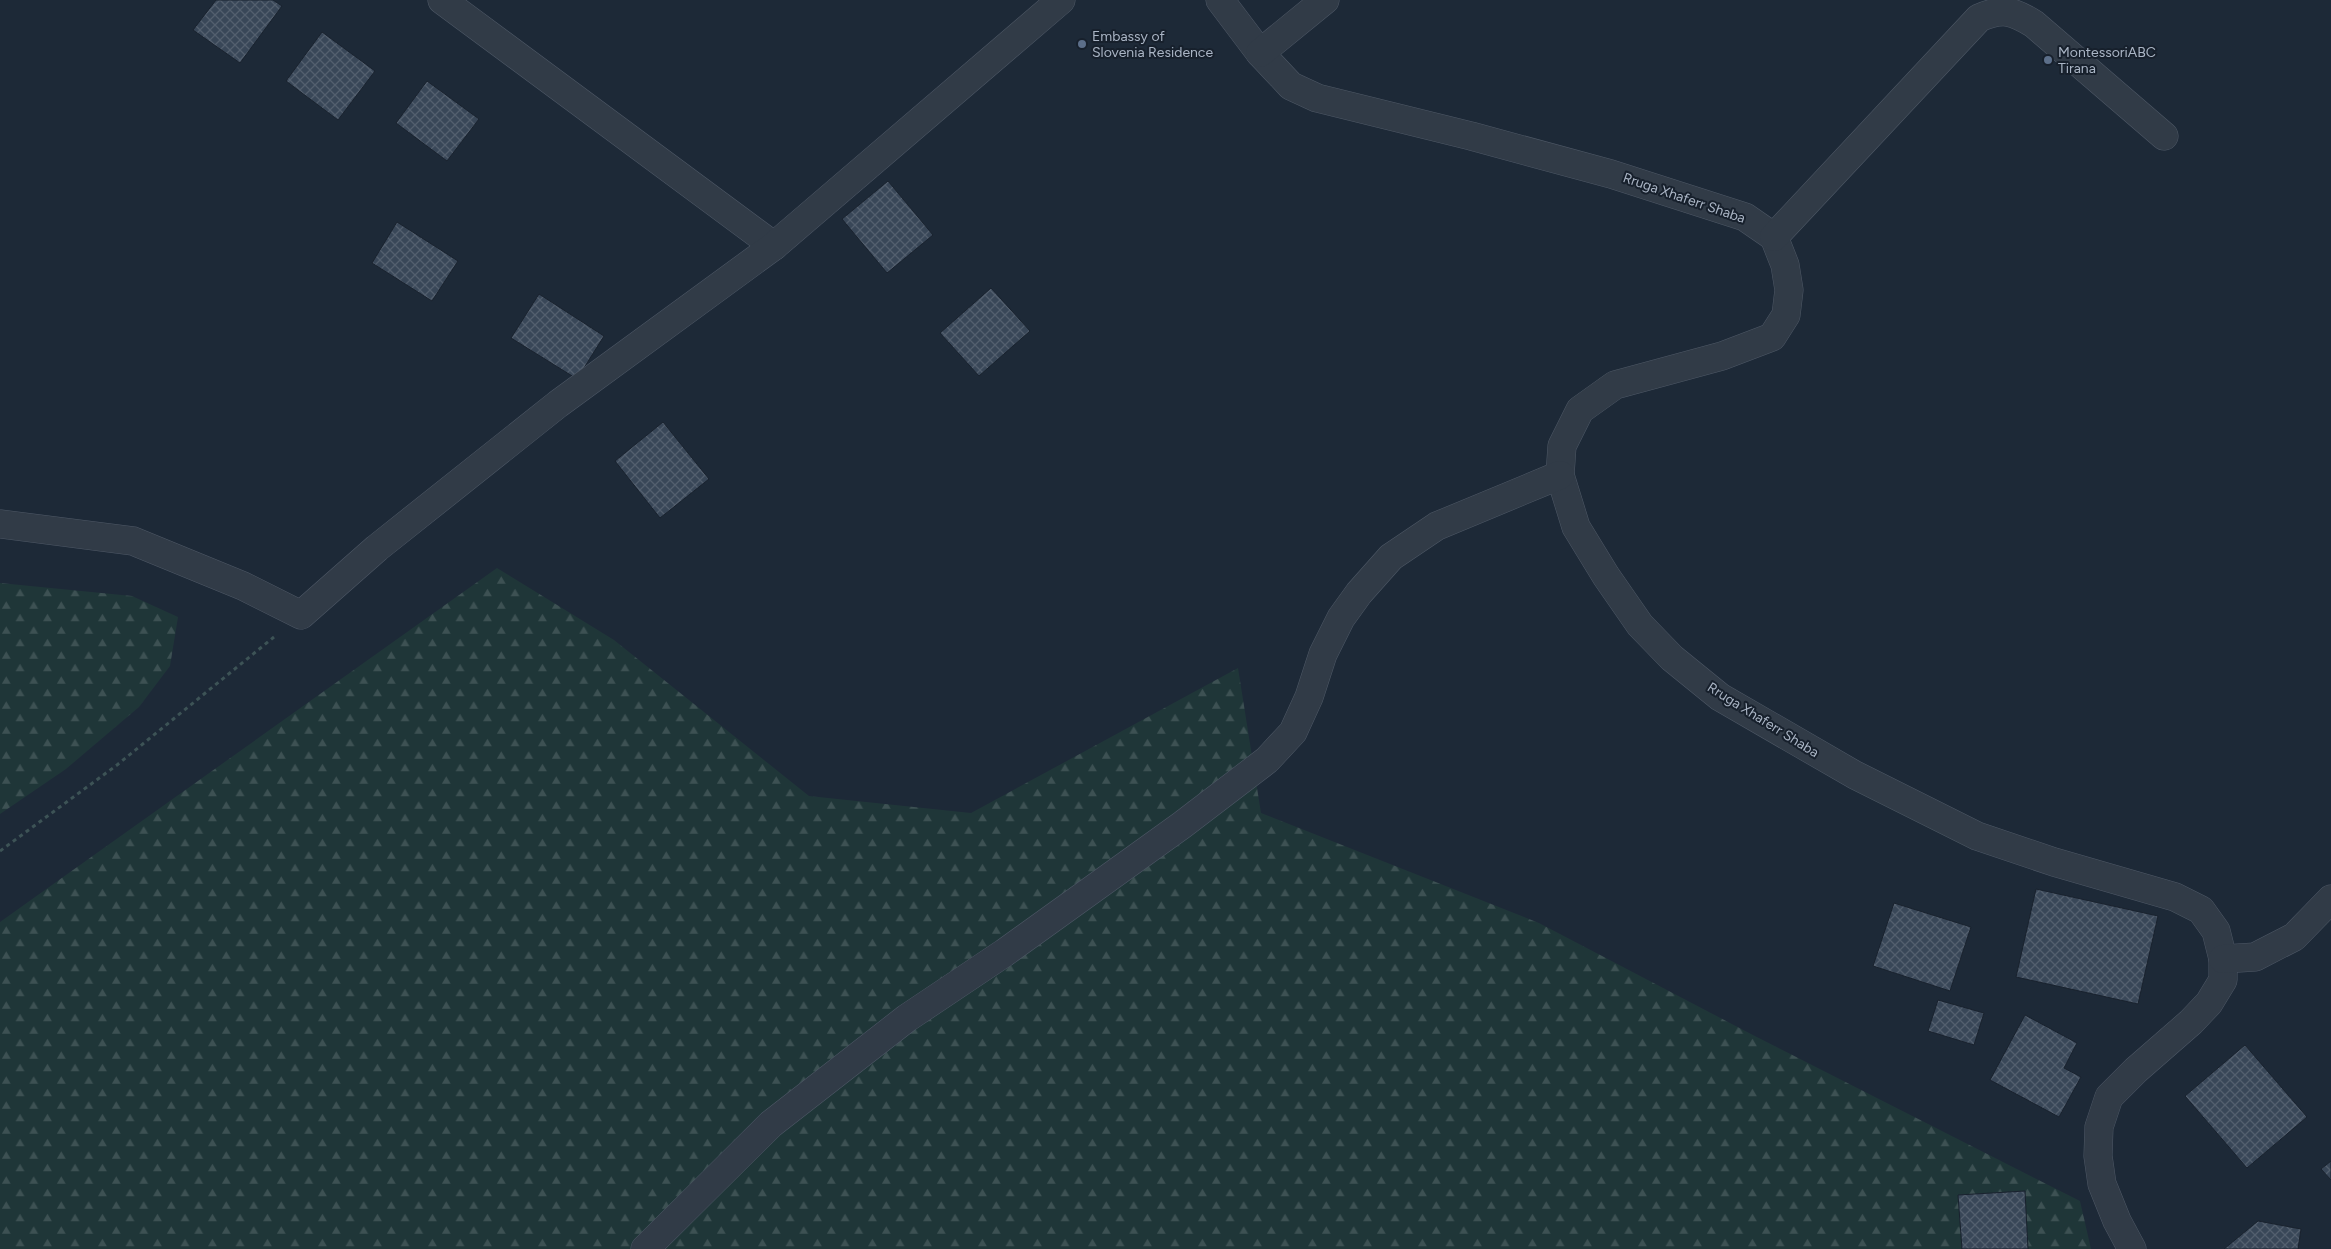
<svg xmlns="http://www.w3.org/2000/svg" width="2331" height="1249" font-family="Figtree,sans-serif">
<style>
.forest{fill:url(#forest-firs)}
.building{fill:url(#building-cross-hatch);stroke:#19222e}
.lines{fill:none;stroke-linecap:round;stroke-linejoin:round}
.minor-casing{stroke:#4e5866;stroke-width:29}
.path{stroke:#3d5356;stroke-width:3;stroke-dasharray:4 4;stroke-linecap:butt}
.minor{stroke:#313b47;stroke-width:28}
.service-dot{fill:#5c6f8a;stroke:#17202c;stroke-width:2}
.labels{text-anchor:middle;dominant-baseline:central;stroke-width:4;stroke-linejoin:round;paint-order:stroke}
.poi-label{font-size:14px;fill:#aab5c5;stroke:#17202c;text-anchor:start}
.street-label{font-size:14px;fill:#aab5c5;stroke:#17202c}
</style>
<defs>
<pattern id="forest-firs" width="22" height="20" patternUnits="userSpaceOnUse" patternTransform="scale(1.25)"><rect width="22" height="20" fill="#1f3638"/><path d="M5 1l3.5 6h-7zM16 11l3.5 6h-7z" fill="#3d5153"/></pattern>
<pattern id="building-cross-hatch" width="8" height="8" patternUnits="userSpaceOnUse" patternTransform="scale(1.25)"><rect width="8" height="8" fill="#394758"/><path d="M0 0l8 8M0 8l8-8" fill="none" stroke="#535f6e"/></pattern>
</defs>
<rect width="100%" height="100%" fill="#1d2937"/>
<g class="forest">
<path d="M497,568L614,640L809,796L971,813L1238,668L1261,813L1539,923L1751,1034L2080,1201L2091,1249H0V922Z"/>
<path d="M0,583L132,596L178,617L170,666L139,707L66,769L0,814Z"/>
</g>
<g class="building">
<path d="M216,0H273L282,6L240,63L193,30Z"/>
<path d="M322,32L375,71L338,120L286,81Z"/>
<path d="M427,81L479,119L447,161L396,123Z"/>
<path d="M888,181L933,235L887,273L842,219Z"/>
<path d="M397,222L458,261L432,301L372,263Z"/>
<path d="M991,288L1030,331L979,376L940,333Z"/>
<path d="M539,294L604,336L577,379L511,338Z"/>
<path d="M663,422L709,479L660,518L615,461Z"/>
<path d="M2036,889L2158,916L2138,1004L2016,977Z"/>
<path d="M1894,903L1971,927L1950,991L1873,966Z"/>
<path d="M1938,1000L1984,1013L1974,1045L1928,1031Z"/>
<path d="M2025,1015L2077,1043L2064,1068L2081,1077L2059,1117L1990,1080Z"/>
<path d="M2245,1045L2307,1117L2247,1168L2185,1096Z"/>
<path d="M2331,1161V1180L2321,1169Z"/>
<path d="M2025,1191L2028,1249H1962L1958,1195Z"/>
<path d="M2258,1221L2301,1229L2298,1249H2224Z"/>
</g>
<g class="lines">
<g class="minor-casing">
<g id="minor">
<path d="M442,0L774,246"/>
<path d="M1220,0L1260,53L1291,86L1317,98L1471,136L1611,174L1745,217L1774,237L1785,265L1789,290L1786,315L1772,337L1722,356L1615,385L1580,410L1562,446L1560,475L1576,527L1606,576L1640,625L1672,658L1720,697L1855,775L1977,836L2054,862L2175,897L2201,910L2216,931L2223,959V980L2209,1003L2191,1022L2136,1070L2109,1097L2099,1127L2098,1156L2102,1184L2117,1221L2132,1249"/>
<path d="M1260,53L1325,0"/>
<path d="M1774,237L1979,18C2002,8 2012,10 2034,24L2164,136"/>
<path d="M0,524L133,541L243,586L301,615L377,548L558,404L774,246L1061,0"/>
<path d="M2223,959L2255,957L2294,937L2331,899"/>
<path d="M645,1249L771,1124L907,1018L1004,953L1182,825L1267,760L1293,732L1309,697L1323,654L1341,618L1359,593L1391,557L1437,526L1560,475"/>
</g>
</g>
<path class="path" d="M0,851L117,765L274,637"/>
<use href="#minor" class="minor"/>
</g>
<g class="service-dot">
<circle cx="1082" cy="44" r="5"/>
<circle cx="2048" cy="60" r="5"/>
</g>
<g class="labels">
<g class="poi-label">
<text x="1092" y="36">Embassy of<tspan x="1092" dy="16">Slovenia Residence</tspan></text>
<text x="2058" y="52">MontessoriABC<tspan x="2058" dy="16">Tirana</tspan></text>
</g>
<g class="street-label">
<text transform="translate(1684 198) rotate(19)">Rruga Xhaferr Shaba</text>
<text transform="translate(1763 720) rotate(32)">Rruga Xhaferr Shaba</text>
</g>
</g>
</svg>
